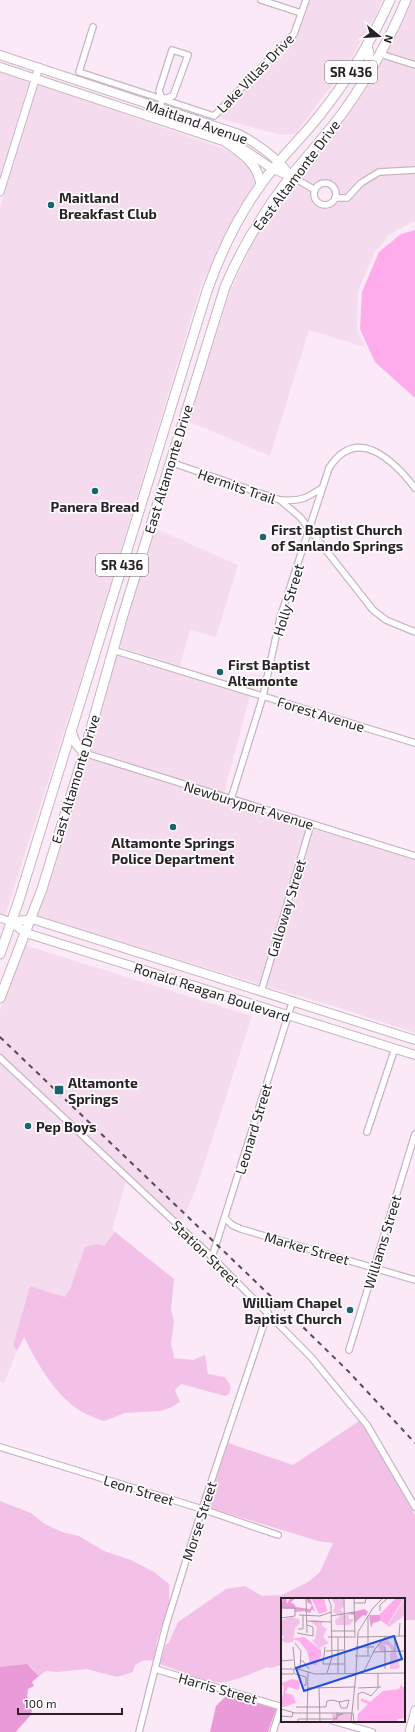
<svg xmlns="http://www.w3.org/2000/svg" width="415" height="1732" font-family="'Exo 2',sans-serif">
<style>
.built{fill:#f5dbee}
.green{fill:#f3c1e7}
.forest{fill:#eb9ad9}
.water{fill:#feaceb}
.lines{fill:none;stroke-linecap:round;stroke-linejoin:round}
.minor-casing{stroke:#c8b5c3;stroke-width:8}
.tertiary-casing{stroke:#c8b5c3;stroke-width:9}
.secondary-casing{stroke:#c8b5c3;stroke-width:10}
.primary-casing{stroke:#c8b5c3;stroke-width:11}
.minor{stroke:#fff;stroke-width:5.5}
.tertiary{stroke:#fff;stroke-width:7}
.secondary{stroke:#fff;stroke-width:8}
.primary{stroke:#fff;stroke-width:9}
.rail{stroke:#544a51;stroke-width:2;stroke-dasharray:5 5;stroke-linecap:butt}
.poi-dot{fill:#1a6471;stroke:#fcfdfc;stroke-width:1.5}
.labels{text-anchor:middle;dominant-baseline:central;stroke-width:3.5;stroke-linejoin:round;paint-order:stroke}
.shield{fill:#fcfdfc;stroke:#686366;stroke-width:1}
.shield-label{font-size:13px;font-weight:bold;fill:#282126}
.street-label{font-size:14px;fill:#282126;stroke:#fcfdfc}
.poi-label{font-size:14px;font-weight:bold;fill:#282126;stroke:#fcfdfc;text-anchor:start}
.inset-road{fill:none;stroke:#a799a3;stroke-width:1}
.view{fill:#1d4ed8;fill-opacity:0.15;stroke:#1d4ed8;stroke-width:2}
.inset-edge{fill:none;stroke:#282126;stroke-width:2}
</style>
<rect width="100%" height="100%" fill="#fce9f7"/>
<g class="built">
<path d="M310,0H382L377,13L346,67L295,134L281,135L218,118L298,36Z"/>
<path d="M411,0H415V61L385,52Z"/>
<path d="M382,58L415,69V166L377,169L358,179L345,195H340L336,185L330,180L318,181L314,185L299,175L332,134L379,66Z"/>
<path d="M0,71L30,81L0,178Z"/>
<path d="M38,84L225,149L245,161L250,166L258,182L237,212L202,283L94,638L5,916L0,914V207Z"/>
<path d="M405,173L415,174V222H412L387,236L382,245L375,251L358,292L357,329L365,347L309,330L270,456L188,421L231,289L260,228L294,181L311,192V199L315,205L327,209L332,207L338,202L350,201L364,185L381,175Z"/>
<path d="M154,528L238,565L216,637L190,630L180,666L117,646Z"/>
<path d="M115,653L250,696L224,793L85,749Z"/>
<path d="M83,756L222,800V801L306,826L259,984L34,916Z"/>
<path d="M314,829L415,859V1033L334,1006L267,987Z"/>
<path d="M24,945L252,1016L197,1186L181,1223L0,1053V1011Z"/>
<path d="M0,1063L126,1182L112,1230L115,1232L104,1246L85,1247L70,1289L65,1297L30,1286L13,1345L17,1351L4,1383L0,1382Z"/>
</g>
<g class="green">
<path d="M115,1232L174,1279L171,1310L174,1321L171,1344L174,1355L173,1358L193,1360L205,1355L208,1374L225,1377L231,1387L229,1394L225,1396L181,1384L175,1390L180,1402L170,1408L160,1411L125,1413L104,1421C96,1418 87,1415 79,1410C55,1395 36,1361 24,1337L17,1351L13,1345L30,1286L65,1297L70,1289L85,1247L98,1244L104,1246Z"/>
<path d="M359,1421L373,1440L415,1515V1620H404V1599H282V1665L270,1668L267,1667C252,1673 233,1683 217,1682C199,1680 177,1670 160,1664L166,1644H168L178,1622L226,1589L245,1586L262,1596L282,1595L308,1582L320,1572L333,1543L318,1541L207,1507L228,1443L293,1465Z"/>
<path d="M0,1501L31,1513L45,1524L62,1532L79,1536L104,1551L131,1560L154,1572L169,1584V1604L156,1644L157,1645L153,1661C145,1659 141,1661 135,1665L133,1672L117,1677L87,1669L57,1672L46,1671L39,1676L30,1666L0,1667Z"/>
</g>
<g class="forest">
<path d="M27,1664L39,1676L32,1682L34,1686L28,1689L27,1697C39,1715 27,1717 16,1732H0V1667Z"/>
<path d="M226,1696H234L276,1709L268,1732H210L216,1706Z"/>
</g>
<path class="water" d="M415,230V398L375,362L360,329L362,292L379,252L401,234Z"/>
<g class="lines">
<g class="minor-casing">
<g id="minor">
<path d="M261,0L301,13"/>
<path d="M93,27L79,72L214,116L294,34L306,0"/>
<path d="M380,54L415,65"/>
<path d="M157,119L162,99L159,91L172,50L188,55L173,96L162,99"/>
<path d="M291,176L315,190"/>
<circle cx="325" cy="194" r="11"/>
<path d="M335,198H347L361,183L379,172L415,170"/>
<path d="M170,462L280,500L300,517L373,610L386,620L415,632"/>
<path d="M281,500C301,501 305,499 322,488"/>
<path d="M113,650L415,743"/>
<path d="M84,753L415,856"/>
<path d="M231,799L263,696L280,618L329,468C357,424 394,461 415,488"/>
<path d="M261,992L311,824"/>
<path d="M0,1058L212,1257L311,1357L367,1425L415,1507"/>
<path d="M367,1132L395,1048"/>
<path d="M225,1218L232,1225L241,1229L415,1280"/>
<path d="M212,1257L293,1000"/>
<path d="M349,1350L415,1134"/>
<path d="M0,1447L202,1509L278,1535"/>
<path d="M155,1669L282,1707"/>
<path d="M333,1721L372,1732"/>
<path d="M139,1732L166,1625L202,1509L268,1312"/>
<path d="M273,1732L281,1707"/>
</g>
</g>
<g class="tertiary-casing">
<g id="tertiary">
<path d="M0,192L39,67"/>
<path d="M0,918L11,922"/>
<path d="M409,1732L415,1710"/>
</g>
</g>
<g class="secondary-casing">
<g id="secondary">
<path d="M0,55L239,134C260,145 277,158 291,176"/>
<path d="M0,67L226,142L243,149L273,169L290,176"/>
<path d="M11,922L26,933L415,1055"/>
<path d="M11,922L32,919L415,1040"/>
</g>
</g>
<g class="primary-casing">
<g id="primary">
<path d="M367,45L369,54V71"/>
<path d="M226,142C243,154 257,163 261,184"/>
<path d="M71,731L75,742L84,753"/>
<path d="M0,954L19,900L207,291C220,254 237,218 260,186C277,161 300,140 319,116C347,81 371,42 390,0"/>
<path d="M0,998L42,889L84,753L123,615L225,287C242,247 264,211 290,177C308,155 327,134 344,111C368,77 390,39 406,0"/>
</g>
</g>
<use href="#minor" class="minor"/>
<use href="#tertiary" class="tertiary"/>
<use href="#secondary" class="secondary"/>
<use href="#primary" class="primary"/>
<path class="rail" d="M0,1037L305,1329L349,1372L415,1443"/>
</g>
<g class="poi-dot">
<circle cx="51" cy="205" r="4"/>
<circle cx="95" cy="491" r="4"/>
<circle cx="263" cy="537" r="4"/>
<circle cx="220" cy="672" r="4"/>
<circle cx="173" cy="827" r="4"/>
<rect x="54" y="1085" width="10" height="10" rx="2"/>
<circle cx="28" cy="1126" r="4"/>
<circle cx="350" cy="1310" r="4"/>
</g>
<g class="labels">
<g class="shield">
<rect x="325" y="61" width="52" height="22" rx="3"/>
<rect x="96" y="554" width="52" height="22" rx="3"/>
</g>
<g class="shield-label">
<text x="351" y="72">SR 436</text>
<text x="122" y="565">SR 436</text>
</g>
<g class="street-label">
<text transform="translate(255 73) rotate(-46)">Lake Villas Drive</text>
<text transform="translate(197 122) rotate(19)">Maitland Avenue</text>
<text transform="translate(296 175) rotate(-53)">East Altamonte Drive</text>
<text transform="translate(168 469) rotate(-73)">East Altamonte Drive</text>
<text transform="translate(237 486) rotate(19)">Hermits Trail</text>
<text transform="translate(288 600) rotate(-73)">Holly Street</text>
<text transform="translate(321 714) rotate(17)">Forest Avenue</text>
<text transform="translate(75 779) rotate(-73)">East Altamonte Drive</text>
<text transform="translate(249 805) rotate(17)">Newburyport Avenue</text>
<text transform="translate(286 908) rotate(-73)">Galloway Street</text>
<text transform="translate(212 992) rotate(18)">Ronald Reagan Boulevard</text>
<text transform="translate(253 1129) rotate(-73)">Leonard Street</text>
<text transform="translate(382 1242) rotate(-73)">Williams Street</text>
<text transform="translate(307 1248) rotate(16)">Marker Street</text>
<text transform="translate(206 1253) rotate(44)">Station Street</text>
<text transform="translate(139 1490) rotate(17)">Leon Street</text>
<text transform="translate(199 1521) rotate(-72)">Morse Street</text>
<text transform="translate(218 1688) rotate(16)">Harris Street</text>
</g>
<g class="poi-label">
<text x="59" y="197">Maitland<tspan x="59" dy="16">Breakfast Club</tspan></text>
<text x="95" y="506" text-anchor="middle">Panera Bread</text>
<text x="271" y="529">First Baptist Church<tspan x="271" dy="16">of Sanlando Springs</tspan></text>
<text x="228" y="664">First Baptist<tspan x="228" dy="16">Altamonte</tspan></text>
<text x="173" y="842" text-anchor="middle">Altamonte Springs<tspan x="173" dy="16">Police Department</tspan></text>
<text x="68" y="1082">Altamonte<tspan x="68" dy="16">Springs</tspan></text>
<text x="36" y="1126">Pep Boys</text>
<text x="342" y="1302" text-anchor="end">William Chapel<tspan x="342" dy="16">Baptist Church</tspan></text>
</g>
</g>
<g transform="translate(281 1598)">
<rect width="124" height="124" fill="#fce9f7"/>
<path d="M50,0H63V8L60,11L63,17L67,16L68,21H73L69,27H55L54,22L59,18L52,14L54,7ZM124,0L123,18L108,29L106,28ZM10,19L18,21L19,25L14,30L12,44L5,45L0,42L3,39L0,36V22ZM35,22L41,24V28L46,31L42,39L48,45L38,50L31,43L34,41L36,29L29,23ZM104,39L114,50L119,69L116,71H109V56L111,53L108,48L104,46V54H100L96,47ZM51,115H70V124H51Z" fill="#f3c1e7"/>
<path d="M2,0H5L6,6L9,0H15L9,5H12L15,9L29,11L31,7L26,4V0H29L34,14L31,11L29,15L23,13L14,14V11L0,10ZM83,11L87,14L85,18L82,17L74,25V17L65,16ZM88,17H99V23L92,25L90,30Z" fill="#eb9ad9"/>
<path d="M30,0H43L46,13L38,16ZM115,0H123L106,27L99,22V16ZM23,39L40,52V58L35,67L29,66L26,53L18,43L11,41ZM11,81L19,83L18,92L7,89L4,95L12,97L15,105L2,109L0,108L3,90L1,85ZM121,85V89H124V120L117,121L115,124H76L77,116L87,106L80,103V100L89,104L102,93L118,91Z" fill="#feaceb"/>
<path class="inset-road" d="M25,0L26,35M63,0L64,75M73,0L74,38M73,5H84L85,0M0,10H14V18L0,20M99,13V7L107,0M124,14V45M18,17L39,18L50,14M50,18L73,14M87,19V58M26,23L50,24M17,31H22V17M50,33H74M16,35L32,38V29L26,27M114,38V54M118,38L119,25M47,39H75M57,39V75M77,39L124,38M14,45L20,53L19,71M12,49L14,70M44,49L42,66H64M74,49H93M104,49V71M45,53L63,52M92,54L124,53M74,58H89M0,63L12,62M19,63H22L28,71M0,71H17L34,76L124,75M46,75L51,59L50,7L47,0M82,75L94,51L104,39M0,76H13V71M14,76L25,79V87H23M75,76L77,34L92,10L102,0M27,90L75,89M38,90L39,124M77,90L100,89M15,109H45L46,103L52,102L58,104L60,110H66L68,102L58,104M0,111L14,115H72L73,124M77,112V96L82,94L90,98L97,90V76M56,114V121H52L56,119M56,116H62L56,118M0,118L11,119L12,114M17,124V121H51M26,124L27,74M70,124L75,76"/>
<path class="view" d="M113,38L121,61L23,93L15,70Z"/>
<rect width="124" height="124" class="inset-edge"/>
</g>
<g transform="translate(379 36) rotate(108)" stroke="#fcfdfc" stroke-width="3" paint-order="stroke">
<path d="M0-3L7 15L0 10L-7 15Z" fill="#282126"/>
<text y="-6" font-size="11" font-weight="bold" text-anchor="middle" fill="#282126">N</text>
</g>
<path d="M18 1708v6h104v-6" fill="none" stroke="#282126" stroke-width="2"/>
<text x="24" y="1708" font-size="12" fill="#282126" stroke="#fcfdfc" stroke-width="3" paint-order="stroke">100 m</text>
</svg>
